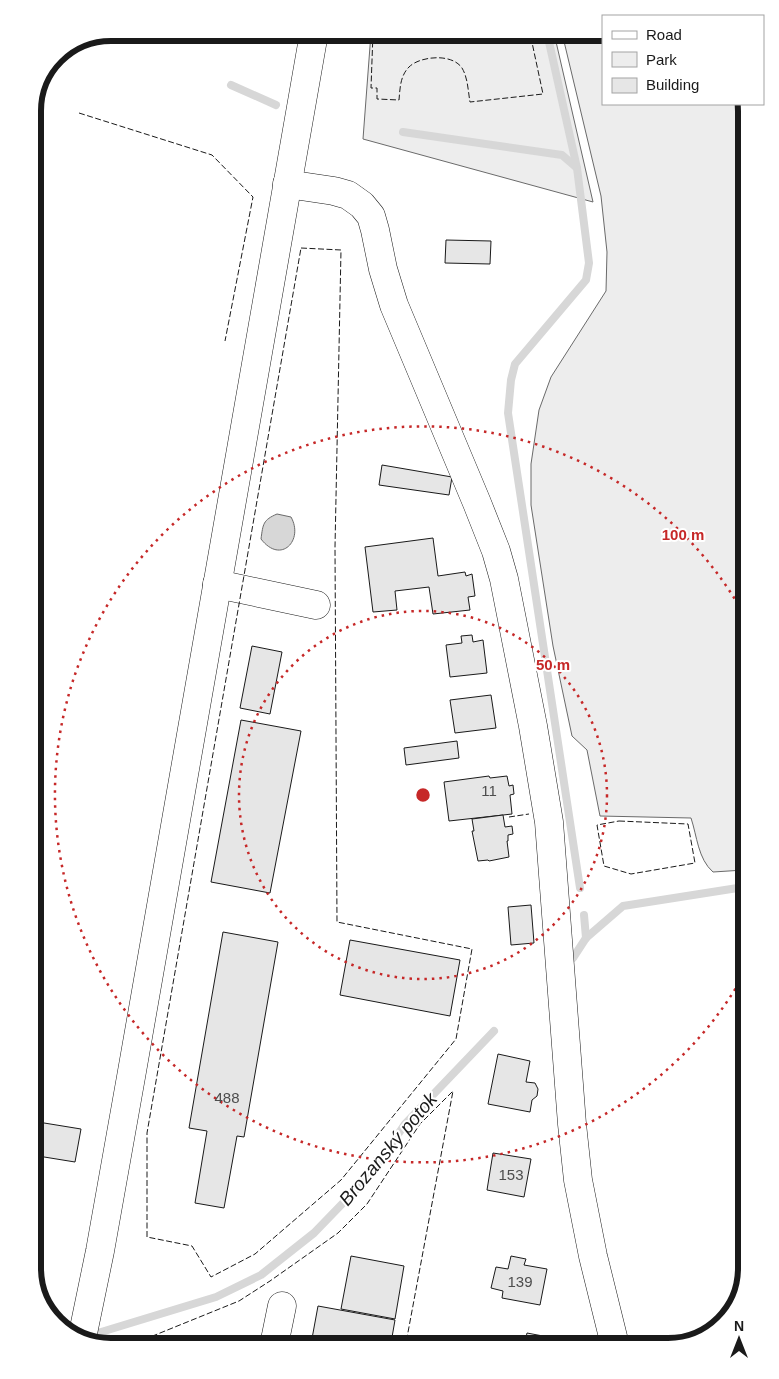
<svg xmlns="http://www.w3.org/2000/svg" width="779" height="1379" font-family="Arial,sans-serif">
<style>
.green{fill:#ededed;stroke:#6a6a6a}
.water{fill:#d7d7d7;stroke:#6a6a6a}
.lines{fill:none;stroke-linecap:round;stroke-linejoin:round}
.stream{stroke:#d7d7d7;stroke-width:8}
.building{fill:#e6e6e6;stroke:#1a1a1a}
.minor-casing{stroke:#1a1a1a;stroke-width:29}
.major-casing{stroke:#1a1a1a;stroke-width:29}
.minor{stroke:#fff;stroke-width:28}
.major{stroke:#fff;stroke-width:28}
.fence{stroke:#1a1a1a;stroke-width:1;stroke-dasharray:6 2.5;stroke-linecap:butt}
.ring{fill:none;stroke:#c62828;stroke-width:2.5;stroke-dasharray:2.5 5}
.labels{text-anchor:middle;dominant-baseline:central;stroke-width:4;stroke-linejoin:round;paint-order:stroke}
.number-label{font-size:15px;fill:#4d4d4d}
.water-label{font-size:19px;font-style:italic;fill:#1a1a1a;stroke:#fff}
.rim{fill:none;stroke:#1a1a1a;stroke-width:6}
.centre{fill:#c62828;stroke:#fff;stroke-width:2.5}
.ring-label{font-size:15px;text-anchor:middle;font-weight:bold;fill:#c62828;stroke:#fff;stroke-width:4;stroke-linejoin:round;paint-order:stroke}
</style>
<rect width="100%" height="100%" fill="#fff"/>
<g class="green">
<path d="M371,33H554L593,202L363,139Z"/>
<path d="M562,33H603V104H741L744,870L713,872C698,859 697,836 691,818L600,816L587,750L572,736L553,646L531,505V464L539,410L551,377L606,291L607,252L601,196Z"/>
</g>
<path class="water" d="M277,514L291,517C304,540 281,565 261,539C263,524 263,520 277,514Z"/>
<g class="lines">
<g class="stream">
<path d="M547,33L577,168"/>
<path d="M231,85L276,105"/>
<path d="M403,132L562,155L577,168L589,263L586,280L515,364L511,380L508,413L580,888"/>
<path d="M584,915L586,938"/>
<path d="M573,958L586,938L623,906L744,887"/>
<path d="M88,1336L216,1297L261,1275L314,1233L372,1173L405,1124L494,1031"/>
</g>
</g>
<g class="building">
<path d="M446,240L491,241L490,264L445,263Z"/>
<path d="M382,465L452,477L449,495L379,485Z"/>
<path d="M433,538L438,576L465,572L466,576L472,574L475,596L468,597L470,610L433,614L429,587L395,591L397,610L373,612L365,547Z"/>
<path d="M472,635L473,642L483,640L487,673L450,677L446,645L462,643L461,636Z"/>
<path d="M252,646L282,652L270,714L240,708Z"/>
<path d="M491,695L496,728L455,733L450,700Z"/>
<path d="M241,720L301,731L270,893L211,882Z"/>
<path d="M457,741L459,758L406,765L404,748Z"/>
<path d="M489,776L490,778L507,776L509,786L513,785L514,794L510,795L512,814L449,821L444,782Z"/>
<path d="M503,815L505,827L512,826L513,834L508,835V841H507L509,857L489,861L488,860L478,861L472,831H474L472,819Z"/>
<path d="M531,905L534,943L511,945L508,907Z"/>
<path d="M223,932L278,942L244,1137L237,1136L224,1208L195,1203L207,1131L189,1128Z"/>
<path d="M350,940L460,960L450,1016L340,995Z"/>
<path d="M498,1054L530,1061L526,1082L535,1083L538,1089L537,1096L532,1100L530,1112L488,1104Z"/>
<path d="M38,1122L81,1129L75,1162L38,1156Z"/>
<path d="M493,1153L531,1159L524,1197L487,1190Z"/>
<path d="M351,1256L404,1266L395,1319L341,1309Z"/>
<path d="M511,1256L526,1259L524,1265L547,1269L540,1305L502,1298L503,1291L491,1288L496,1267L508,1269Z"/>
<path d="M318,1306L395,1320L391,1343L311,1344Z"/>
<path d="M527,1333L564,1340L563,1342H525Z"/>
</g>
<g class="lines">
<g class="minor-casing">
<g id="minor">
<path d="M287,184L334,191L348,195L362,205L371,216L375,230L383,269L394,305L477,503L496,551L504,579L533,726L549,822L572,1124L578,1180L593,1256L614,1341"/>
<path d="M217,584L316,605"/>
<path d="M274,1345L282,1306"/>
</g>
</g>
<g class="major-casing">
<path id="major" d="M82,1338L100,1251L131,1077L314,33"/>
</g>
<use href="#minor" class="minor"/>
<use href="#major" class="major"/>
<g class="fence">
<path d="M373,33L371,88H377V99L399,100C400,89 400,76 409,67C420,56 452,53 462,68C468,78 468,91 470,102L543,94L530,33"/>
<path d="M79,113L212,155L253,197L225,341"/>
<path d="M301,248L341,250L335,547L337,922L472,949L456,1039L341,1180L255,1254L211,1277L192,1246L147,1237V1133Z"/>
<path d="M509,817L529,814"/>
<path d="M619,821L688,824L695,863L631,874L604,866L597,825Z"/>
<path d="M128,1346L239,1301L270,1281L338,1233L367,1204L420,1124L453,1091L406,1343"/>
</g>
</g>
<g class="ring">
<circle cx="423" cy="795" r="184"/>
<path d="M743 976A368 368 0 1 1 742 611"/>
</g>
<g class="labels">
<g class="number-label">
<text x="489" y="790">11</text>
<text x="227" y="1097">488</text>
<text x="511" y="1174">153</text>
<text x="520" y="1281">139</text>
</g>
<g class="water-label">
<text transform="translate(388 1149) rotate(-50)">Brozanský potok</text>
</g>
</g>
<path d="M0 0H779V1379H0ZM111 41H668A70 70 0 0 1 738 111V1268A70 70 0 0 1 668 1338H111A70 70 0 0 1 41 1268V111A70 70 0 0 1 111 41Z" fill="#fff" fill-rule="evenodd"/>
<path class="rim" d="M111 41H668A70 70 0 0 1 738 111V1268A70 70 0 0 1 668 1338H111A70 70 0 0 1 41 1268V111A70 70 0 0 1 111 41Z"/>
<circle cx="423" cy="795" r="8" class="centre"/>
<g class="ring-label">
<text x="683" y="540">100 m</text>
<text x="553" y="670">50 m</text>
</g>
<rect x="602" y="15" width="162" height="90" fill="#ffffff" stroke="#a3a3a3"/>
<rect x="612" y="31" width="25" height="8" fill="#ffffff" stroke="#a3a3a3"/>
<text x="646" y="40" font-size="15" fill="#1a1a1a">Road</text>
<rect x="612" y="52" width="25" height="15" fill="#ededed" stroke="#a3a3a3"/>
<text x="646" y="65" font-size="15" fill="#1a1a1a">Park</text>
<rect x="612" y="78" width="25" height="15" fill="#e6e6e6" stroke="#a3a3a3"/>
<text x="646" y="90" font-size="15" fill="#1a1a1a">Building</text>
<g transform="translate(739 1339)" stroke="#ffffff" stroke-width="4" paint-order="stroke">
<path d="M0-4L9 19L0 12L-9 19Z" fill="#1a1a1a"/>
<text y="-8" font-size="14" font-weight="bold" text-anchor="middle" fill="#1a1a1a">N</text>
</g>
</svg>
